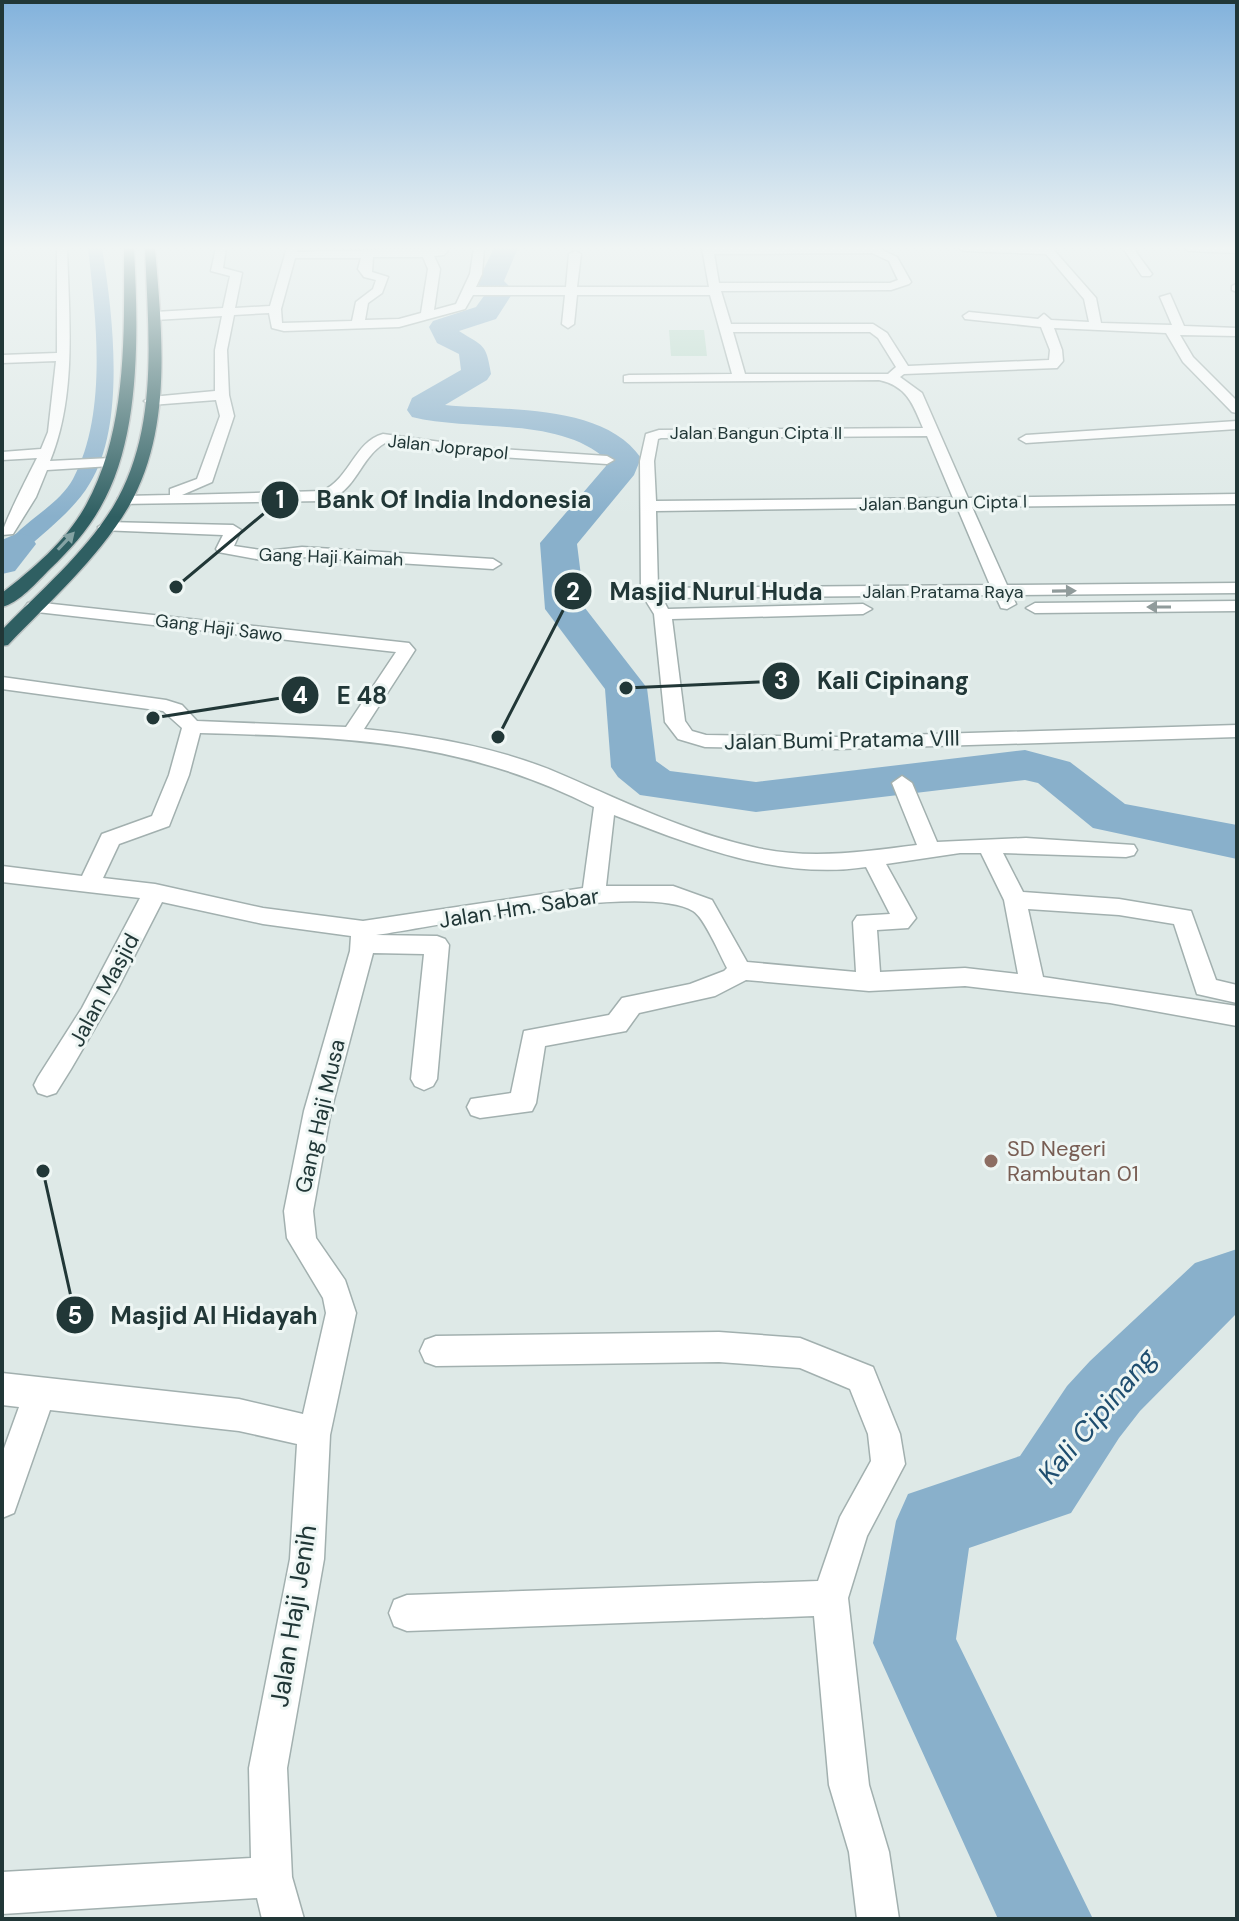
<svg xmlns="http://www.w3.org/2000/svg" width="1239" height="1921" font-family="'DM Sans',sans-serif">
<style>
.green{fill:#b8d9c9}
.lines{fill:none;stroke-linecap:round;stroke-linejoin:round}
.canal{fill:#89b0cb;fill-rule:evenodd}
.river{fill:#89b0cb;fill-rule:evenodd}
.street-casing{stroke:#a2b0af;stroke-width:3}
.highway-casing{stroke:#bcc3c3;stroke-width:3}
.street{fill:#fff;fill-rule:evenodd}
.highway{fill:#2f5f62;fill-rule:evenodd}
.oneway{fill:#85a3a4}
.oneway2{fill:#909b9b}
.education-dot{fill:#8d6e63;stroke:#eef6f4;stroke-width:3}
.labels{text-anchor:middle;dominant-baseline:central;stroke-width:6;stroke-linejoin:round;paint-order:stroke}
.far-street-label{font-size:18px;fill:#213737;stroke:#eef6f4}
.street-label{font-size:22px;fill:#213737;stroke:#eef6f4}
.education-label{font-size:22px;fill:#785e54;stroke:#eef6f4;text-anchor:start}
.near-street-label{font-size:26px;fill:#213737;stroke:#eef6f4}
.near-water-label{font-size:28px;font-style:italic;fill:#1f4e6f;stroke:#eef6f4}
.leader{fill:none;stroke:#213737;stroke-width:3}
.callout-dot{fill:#213737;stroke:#eef6f4;stroke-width:3}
.mark-label{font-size:24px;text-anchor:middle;font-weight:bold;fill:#fff}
.callout-label{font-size:24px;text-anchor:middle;font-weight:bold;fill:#213737;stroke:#eef6f4;stroke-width:6;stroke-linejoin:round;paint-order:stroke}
</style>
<rect width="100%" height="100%" fill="#dee9e7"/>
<path class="green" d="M669,330H704L707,356H671Z"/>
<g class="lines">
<path class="canal" d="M88,248H102C113,313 126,425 90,483C75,509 48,529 26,549L18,551L7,544C25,520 58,506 73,479C108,413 96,318 88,248Z"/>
<g class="river">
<path d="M494,248H518L504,281L514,291L496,319L459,331C484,347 486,343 491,374L487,380L445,405C504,411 603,403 641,458L634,475L577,544L585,608L647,688L656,761L670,771L756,782L1025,750L1070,762L1125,804L1237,825V859L1093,828L1038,783L1025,780L756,812L640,795L618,777L611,767L605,689L545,609L540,543L606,466L607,460C559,416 473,432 412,417L407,410L412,398L461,370L459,354L437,343L429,327L433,321L476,307L486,293L477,283Z"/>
<path d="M18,533L31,536L36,544L15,571L2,574V540Z"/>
<path d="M1237,1249V1313L1140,1411L1119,1438L1071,1513L969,1548L956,1639L1093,1919H998L873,1643L896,1521L908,1494L1020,1456L1067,1386L1090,1361L1195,1263Z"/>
</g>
<g class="street-casing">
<g id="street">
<path d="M57,248H67C69,318 77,395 50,461L111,458L118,462L111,466L47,470L36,497L13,534L2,535C2,526 31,470 37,458L2,460V452L41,449L48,432L56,361L2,363V355L57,353Z"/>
<path d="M216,248H226L223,268L242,273L235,308L270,306L287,248H297V252L450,248L444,255L434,256L440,269L434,310L456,304L470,274L474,248H484L482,274L476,287H566L569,254L575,251L581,254L577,287H709L702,248H878L897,257L911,282L909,284L891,290L721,291L731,324H873L887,333L908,366L1049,360L1050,350L1041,327L965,319L963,316L969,312L1038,319L1044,314L1051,320L1089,322L1084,299L1046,254L964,251L959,248H1052L1096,298L1101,323L1172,325L1160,297L1170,294L1184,326L1237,328V336L1180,335L1193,357L1237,401V413L1232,412L1183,362L1166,333L1054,328L1062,350L1063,361L1057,368L904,374L900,377L922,393L968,498L1237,494V504L972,507L1007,585L1237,583V593L1012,595L1016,604L1007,609L1001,608L995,595L662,598L668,609L863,604L872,609L863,614L672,619L685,721L692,731L706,735L838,737L1237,725V737L838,749L705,747L678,739L665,722L654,614L641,593L640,461L646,434L659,430L923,428C913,404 907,386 879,380L624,382V376L629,375L732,374L710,295H577L574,324L568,328L562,324L565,295H473L465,309L399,327L284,331L272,328L269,313L234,315L227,350L229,395L234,416L212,482L182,495L322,491C350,479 354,442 383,434L484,448L607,456L614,460L607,464L484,456L385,443C359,458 357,492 325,501L118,504V498L124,496L170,495V489L197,479L220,416L216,400L151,405L144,401L151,397L215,391V350L222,316L155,320L149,316L155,312L223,308L230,276L211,271ZM872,253L889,261L898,280L890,283H719L714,254ZM373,257H423L428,269L421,313L399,319L365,320L368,303L382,293L388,277L372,272ZM295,258H361L358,269L364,277L376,280L373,289L356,302L352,321L282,323L281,309ZM733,332H870L878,338L896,367L888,374H745ZM927,436L953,498L656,501L654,461L658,439L661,438ZM957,507L990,585L658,588L656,511Z"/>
<path d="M1123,248H1133L1152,274L1150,276H1142Z"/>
<path d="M1184,248H1237V253L1189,251Z"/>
<path d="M1236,284L1237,292L1232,290V286Z"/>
<path d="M1237,421V429L1026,443L1019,439L1026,435Z"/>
<path d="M106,522L233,525L241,530L234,546L267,551L302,547L493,559L501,564L493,569L302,557L267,561L218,552L216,549L223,535L100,530L98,527Z"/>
<path d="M1237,601V611L1035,613L1026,608L1035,603Z"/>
<path d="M34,602L409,643L415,650L364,729C432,736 502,748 565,776C627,803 687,832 753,847C807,860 863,852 917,845L892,783L902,776L912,783L937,842L1026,838L1134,845L1137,850L1134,855L1126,857L1003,853L1023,892L1119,899L1191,911L1216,980L1237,985V1003L1197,994L1174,924L1119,915L1028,909L1043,977L1237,1006V1026L1110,1003L965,986L869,991L746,980L715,996L639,1013L626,1031L545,1046L536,1103L532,1111L480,1118L471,1115L467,1107L471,1099L511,1093L524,1031L609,1015L622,998L690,984L724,971L727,968C720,955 704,917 693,911C645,882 438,926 376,935L437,936L445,939L449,945L437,1079L433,1086L424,1090L415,1086L411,1079L424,954L373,953L331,1111L313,1211L316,1238L345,1280L356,1313L330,1435L324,1559L287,1768L292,1877L304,1919H262L257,1898L2,1914V1872L251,1858L249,1768L290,1559L297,1444L239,1431L50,1410L14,1513L2,1518V1454L19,1407L2,1405V1373L239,1399L303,1414L326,1313L323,1298L287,1238L284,1211L304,1111L350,951L351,936L263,924L162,902L117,990L71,1069L56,1093L47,1096L38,1093L34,1085L38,1077L82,1008L140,898L2,882V866L82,876L102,834L152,816L169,775L182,728L163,711L2,689V677L166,700L182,705L197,721L346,727L396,652L28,611L25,607L28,603ZM200,733C345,737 462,740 594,807L583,888L363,921L263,908L155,884L103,878L119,844L169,826L189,775ZM614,815C693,846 779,880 866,867L890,914L857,916L853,922L856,972L747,962L712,900L673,886H606ZM960,853H981L1004,900L1018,974L965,968L880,972L877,930L908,928L916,918L886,864Z"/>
<path d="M719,1332L800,1338L873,1367L900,1434L905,1464L867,1536L848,1598L869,1785L889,1852L899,1919H857L849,1852L829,1785L814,1616L407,1631L394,1626L389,1613L394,1600L407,1595L818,1581L840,1517L871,1461L868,1434L850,1389L800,1368L719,1362L436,1366L425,1362L420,1351L425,1340L436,1336Z"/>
</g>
</g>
<g class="highway-casing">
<g id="highway">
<path d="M124,248H134C138,328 142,437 100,508C87,531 69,551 50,569C37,582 19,603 2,607V593C33,569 67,540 86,505C128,429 124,332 124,248Z"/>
<path d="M145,248H155C162,333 173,429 129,506C98,559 50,601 8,645L2,646V630C40,591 84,554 113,507C160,429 148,334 145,248Z"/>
</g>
</g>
<use href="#street" class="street"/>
<use href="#highway" class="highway"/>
</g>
<defs><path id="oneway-solid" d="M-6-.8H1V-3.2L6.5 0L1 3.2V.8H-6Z" transform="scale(2)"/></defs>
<use class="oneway" href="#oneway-solid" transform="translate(66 541) rotate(-47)"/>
<g class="oneway2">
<use href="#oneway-solid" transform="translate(1064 591) rotate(-1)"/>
<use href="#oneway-solid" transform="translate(1159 607) rotate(180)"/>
</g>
<linearGradient id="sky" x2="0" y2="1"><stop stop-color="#82b2dc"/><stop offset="0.48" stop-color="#f0f5f4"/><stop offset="1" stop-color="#f0f5f4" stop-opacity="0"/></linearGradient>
<rect width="1239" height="517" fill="url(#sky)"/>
<circle class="education-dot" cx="991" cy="1161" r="8"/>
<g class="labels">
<g class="far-street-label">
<text x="756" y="433">Jalan Bangun Cipta II</text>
<text transform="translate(448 447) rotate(6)">Jalan Joprapol</text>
<text transform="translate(943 503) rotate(-1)">Jalan Bangun Cipta I</text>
<text transform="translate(331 557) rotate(2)">Gang Haji Kaimah</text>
<text x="943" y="592">Jalan Pratama Raya</text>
<text transform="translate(219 628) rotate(7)">Gang Haji Sawo</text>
</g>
<g class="street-label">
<text transform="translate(842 740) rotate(-1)">Jalan Bumi Pratama VIII</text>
<text transform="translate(519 908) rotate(-9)">Jalan Hm. Sabar</text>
<text transform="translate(104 990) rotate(-62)">Jalan Masjid</text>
<text transform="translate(320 1116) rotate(-77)">Gang Haji Musa</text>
</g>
<g class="education-label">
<text x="1007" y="1148">SD Negeri<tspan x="1007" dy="25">Rambutan 01</tspan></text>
</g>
<g class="near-street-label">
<text transform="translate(293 1616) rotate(-81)">Jalan Haji Jenih</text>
</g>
<g class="near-water-label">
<text transform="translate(1097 1416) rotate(-50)">Kali Cipinang</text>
</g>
</g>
<path class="leader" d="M176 587L280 500M498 737L573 591M626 688L781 681M153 718L300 695M43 1171L75 1315"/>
<g class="callout-dot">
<circle cx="176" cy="587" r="8"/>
<circle cx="498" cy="737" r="8"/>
<circle cx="626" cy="688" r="8"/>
<circle cx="153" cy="718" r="8"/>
<circle cx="43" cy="1171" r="8"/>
<circle cx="280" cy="500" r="20"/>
<circle cx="573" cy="591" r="20"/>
<circle cx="781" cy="681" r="20"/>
<circle cx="300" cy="695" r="20"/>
<circle cx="75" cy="1315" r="20"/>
</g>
<g class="mark-label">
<text x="280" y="508">1</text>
<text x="573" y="600">2</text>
<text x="781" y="689">3</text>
<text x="300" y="704">4</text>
<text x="75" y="1324">5</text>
</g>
<g class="callout-label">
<text x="454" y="508">Bank Of India Indonesia</text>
<text x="716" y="600">Masjid Nurul Huda</text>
<text x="893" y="689">Kali Cipinang</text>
<text x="362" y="704">E 48</text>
<text x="214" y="1324">Masjid Al Hidayah</text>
</g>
<rect width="1239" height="1921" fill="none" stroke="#213737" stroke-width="8"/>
</svg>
